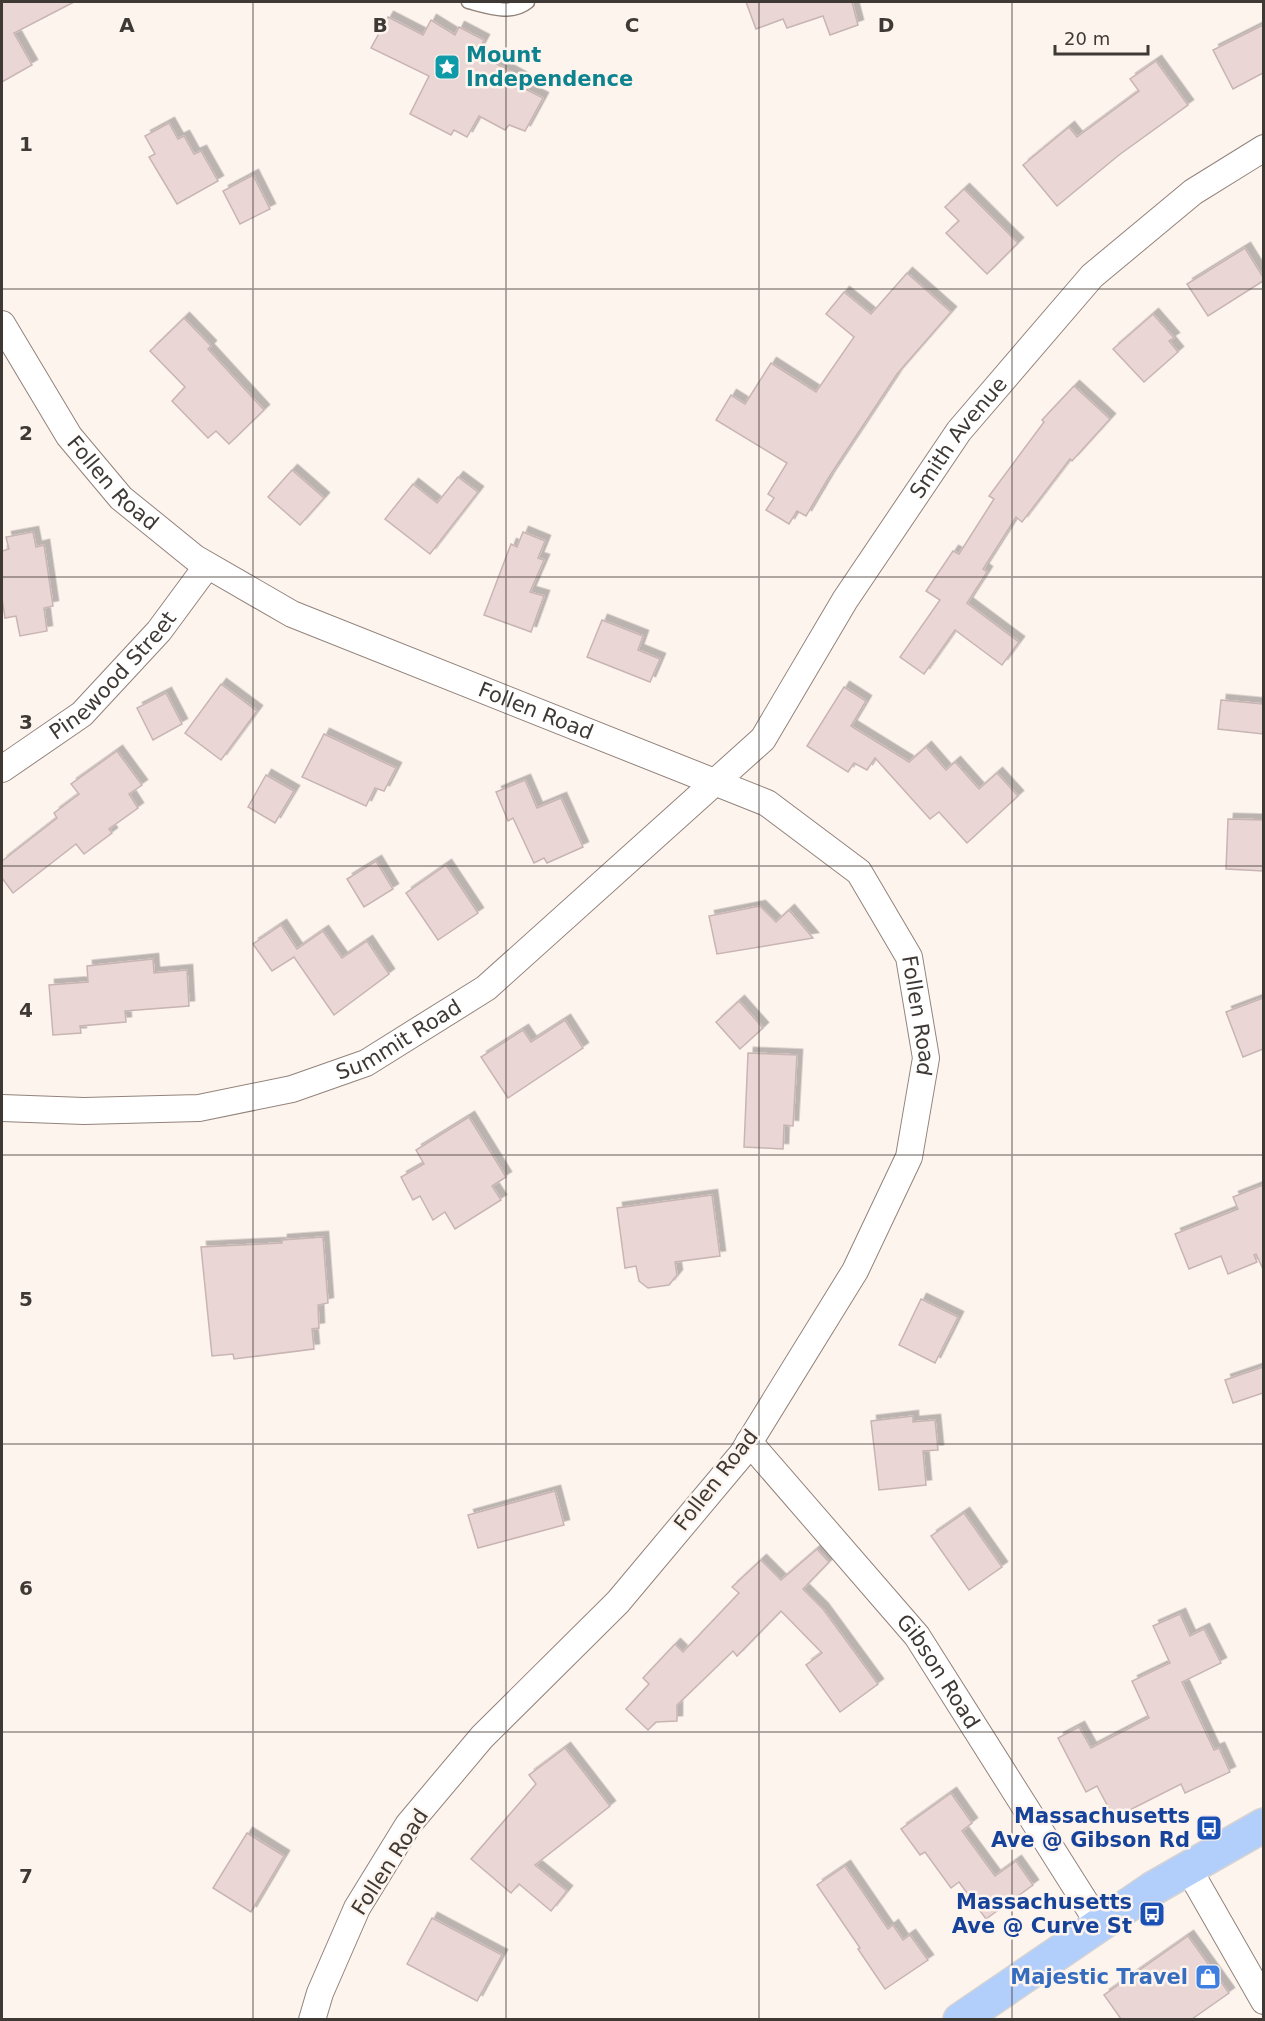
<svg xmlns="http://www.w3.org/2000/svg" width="1265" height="2021" font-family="'DejaVu Sans',sans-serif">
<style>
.building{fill:#ead6d4;stroke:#c8b5b3;stroke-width:1.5;filter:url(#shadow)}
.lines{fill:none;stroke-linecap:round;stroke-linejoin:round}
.lane-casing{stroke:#92837b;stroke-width:15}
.street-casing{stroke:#92837b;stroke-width:28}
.primary-casing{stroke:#d5d3d3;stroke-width:36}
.lane{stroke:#fff;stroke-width:12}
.street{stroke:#fff;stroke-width:26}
.primary{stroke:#b2cefb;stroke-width:33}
.grid{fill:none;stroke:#3f3935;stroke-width:1.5;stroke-opacity:0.55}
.labels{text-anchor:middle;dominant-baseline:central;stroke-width:5;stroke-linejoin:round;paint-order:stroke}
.culture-label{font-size:21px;font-weight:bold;fill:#0d838f;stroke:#fef4ee;text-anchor:start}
.street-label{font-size:21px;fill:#3f3935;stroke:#fef4ee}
.transit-label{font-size:21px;font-weight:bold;fill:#164399;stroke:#fef4ee;text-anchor:end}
.shop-label{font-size:21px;font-weight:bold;fill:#366cbe;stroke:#fef4ee;text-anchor:end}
.grid-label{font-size:20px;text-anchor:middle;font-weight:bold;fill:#3f3935;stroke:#fef4ee;stroke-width:5;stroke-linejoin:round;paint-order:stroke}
</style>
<defs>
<filter id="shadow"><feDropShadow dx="5.5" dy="-5.5" stdDeviation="0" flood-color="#0004"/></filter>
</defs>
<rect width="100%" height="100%" fill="#fef4ee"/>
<g class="building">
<path d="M2,2H74L14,33L32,65L2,82Z"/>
<path d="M746,2H852L858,25L830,35L823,16L787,28L783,19L756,29Z"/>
<path d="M388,17L423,35L431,20L455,35L459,27L484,40L477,53L531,83L527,90L543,98L525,131L509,125L505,130L479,116L467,137L454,130L451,135L410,114L429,76L371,48Z"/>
<path d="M1263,25V73L1233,89L1213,50Z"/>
<path d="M1156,61L1188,105L1119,155L1057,206L1023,165L1069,127L1077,137L1139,91L1130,79Z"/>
<path d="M169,123L178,139L184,136L194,154L201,151L218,181L177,204L149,157L155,154L145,136Z"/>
<path d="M253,175L270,209L240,224L223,191Z"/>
<path d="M964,189L1018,243L987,274L946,233L959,221L945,207Z"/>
<path d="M1245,248L1263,277V281L1208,316L1187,284Z"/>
<path d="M907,273L951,312L897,374L829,477L806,516L797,511L789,524L766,510L774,498L768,494L787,463L716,420L731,395L745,404L771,363L816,392L854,337L826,314L844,292L871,314Z"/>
<path d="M1153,314L1174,338L1169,341L1178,352L1144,382L1113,349Z"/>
<path d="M184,318L211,346L208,349L264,410L229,444L216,431L208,438L172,401L185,387L150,351Z"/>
<path d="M1074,386L1110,419L1072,461L1070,459L1022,522L1016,517L983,569L987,572L967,603L1019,642L1002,665L955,630L924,674L900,657L940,600L926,591L953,551L959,554L994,499L989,496L1044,422L1042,420Z"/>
<path d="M292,470L324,498L300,525L268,497Z"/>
<path d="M458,477L478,492L430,554L385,519L413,484L437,503Z"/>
<path d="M33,532L36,547L44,545L53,606L44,608L47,631L20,636L16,616L5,618L2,598V551L9,549L6,537Z"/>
<path d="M523,532L545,541L538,558L544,560L530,592L544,596L531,632L484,615L511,544L517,547Z"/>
<path d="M602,620L643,636L638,650L660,659L650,682L587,657Z"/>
<path d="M221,684L257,711L221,760L185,733Z"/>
<path d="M844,687L866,701L851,726L909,762L926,747L946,770L955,762L979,789L997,773L1018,796L967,843L939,812L930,819L875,758L867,770L854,763L848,772L807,746Z"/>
<path d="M166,693L182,724L153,740L137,708Z"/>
<path d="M1221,700L1263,704V734L1218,729Z"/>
<path d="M324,734L396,768L384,791L375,788L366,806L302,777Z"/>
<path d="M117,751L142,785L129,794L138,808L109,829L112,833L84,854L76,844L13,893L2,878V861L57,818L54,813L79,794L71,784Z"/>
<path d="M266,775L294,791L275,823L248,807Z"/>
<path d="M525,780L537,808L561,798L583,847L547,863L544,858L534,863L513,818L508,821L496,792Z"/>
<path d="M1228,819L1263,820V871L1226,869Z"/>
<path d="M376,861L393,889L364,907L347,879Z"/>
<path d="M446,865L478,913L438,940L406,893Z"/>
<path d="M760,906L776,922L789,910L813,938L717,954L709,916Z"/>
<path d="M281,925L297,949L323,931L342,958L367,941L389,974L334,1015L294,957L272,971L253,944Z"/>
<path d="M153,959L154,973L187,970L189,1006L125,1011L126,1022L80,1026L81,1033L53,1035L49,985L88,982L87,966Z"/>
<path d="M1263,998V1049L1243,1057L1226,1012Z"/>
<path d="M739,1001L763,1028L740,1049L716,1022Z"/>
<path d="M565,1020L583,1048L508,1098L481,1057L523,1030L531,1042Z"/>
<path d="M748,1053L797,1055L793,1126L784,1125L783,1149L744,1147Z"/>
<path d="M469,1117L506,1177L492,1186L501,1200L455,1229L445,1212L433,1220L420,1196L413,1200L401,1177L424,1164L416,1150Z"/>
<path d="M1263,1185V1269L1256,1254L1254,1255L1257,1262L1228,1274L1221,1256L1189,1269L1175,1234L1238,1209L1233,1197Z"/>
<path d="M712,1195L720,1256L675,1262L677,1275L669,1285L648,1288L639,1281L636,1266L625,1268L617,1208Z"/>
<path d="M323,1237L328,1303L318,1305L319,1328L312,1329L314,1349L234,1359L233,1354L212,1356L201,1247L282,1243V1240Z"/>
<path d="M921,1299L958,1317L935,1363L899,1345Z"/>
<path d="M1263,1367V1393L1233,1403L1225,1380Z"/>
<path d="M913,1416V1422L935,1420L938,1450L923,1451L926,1485L879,1490L871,1421Z"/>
<path d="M555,1491L564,1525L478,1548L468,1515Z"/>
<path d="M964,1513L1002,1567L969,1590L931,1536Z"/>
<path d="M817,1549L829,1562L803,1589L823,1609L878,1684L840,1712L806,1665L822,1653L781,1611L737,1656L733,1651L677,1705V1721L656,1722L648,1730L626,1709L649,1684L643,1678L675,1644L683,1652L739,1593L732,1587L761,1560L781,1580Z"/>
<path d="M1180,1614L1190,1636L1204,1629L1221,1663L1182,1682L1214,1750L1219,1748L1230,1772L1185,1793L1181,1784L1114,1818L1097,1786L1086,1792L1058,1738L1079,1727L1091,1748L1149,1718L1132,1681L1170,1663L1153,1626Z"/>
<path d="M565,1748L610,1806L535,1865L567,1891L551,1911L519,1884L511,1893L471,1859L536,1784L529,1775Z"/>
<path d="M951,1793L972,1823L962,1831L995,1876L1016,1861L1033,1885L986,1919L959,1882L951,1888L925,1852L920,1855L901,1829Z"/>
<path d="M247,1833L284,1856L251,1912L213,1888Z"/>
<path d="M845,1866L888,1929L893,1925L903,1940L910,1935L928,1960L885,1989L858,1949L860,1948L817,1885Z"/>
<path d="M432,1918L502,1955L477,2001L407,1964Z"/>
<path d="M1188,1936L1229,1993L1192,2019H1121L1104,1995Z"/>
</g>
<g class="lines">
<g class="lane-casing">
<path id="lane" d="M468,2C488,7 511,16 528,2"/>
</g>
<g class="street-casing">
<g id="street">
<path id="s1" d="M2,324L69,436L121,498L195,558L292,614L767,803L859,872L909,957L926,1058L909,1157L855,1271L742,1454L618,1602L482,1737L408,1825L357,1908L320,1993L312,2020"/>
<path id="s2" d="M2,769L82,714L159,631L207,566"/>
<path id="s3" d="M2,1108L84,1111L199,1108L292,1089L366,1063L486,988L763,739L845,600L959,431L1092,276L1193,192L1264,148"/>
<path id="s4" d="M749,1442L917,1636L1099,1924"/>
<path d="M1188,1868L1264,2001"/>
</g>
</g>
<g class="primary-casing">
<path id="primary" d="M960,2020L1152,1889L1264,1825"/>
</g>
<use href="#lane" class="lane"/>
<use href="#street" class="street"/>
<use href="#primary" class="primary"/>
</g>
<path class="grid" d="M253,2V2020M506,2V2020M759,2V2020M1012,2V2020M2,289H1264M2,577H1264M2,866H1264M2,1155H1264M2,1444H1264M2,1732H1264"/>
<defs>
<g id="sight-square" transform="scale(1.35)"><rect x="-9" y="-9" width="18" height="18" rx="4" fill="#0f9aa8" stroke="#fef4ee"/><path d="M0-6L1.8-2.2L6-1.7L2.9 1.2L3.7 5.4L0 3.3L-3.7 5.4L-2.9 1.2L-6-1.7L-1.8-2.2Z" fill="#fff"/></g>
<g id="bus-square" transform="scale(1.35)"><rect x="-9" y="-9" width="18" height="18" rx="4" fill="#1a4fb4" stroke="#fef4ee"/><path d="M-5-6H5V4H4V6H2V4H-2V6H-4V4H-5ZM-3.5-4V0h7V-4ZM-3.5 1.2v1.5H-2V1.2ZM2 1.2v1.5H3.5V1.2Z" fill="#fff"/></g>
<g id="shop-square" transform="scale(1.35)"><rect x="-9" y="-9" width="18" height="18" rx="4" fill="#3f7fe0" stroke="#fef4ee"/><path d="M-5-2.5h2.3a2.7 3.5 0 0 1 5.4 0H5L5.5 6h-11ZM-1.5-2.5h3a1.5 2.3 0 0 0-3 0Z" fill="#fff"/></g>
</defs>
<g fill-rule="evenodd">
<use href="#sight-square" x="447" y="67"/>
<use href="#bus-square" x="1209" y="1828"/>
<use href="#bus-square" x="1152" y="1914"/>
<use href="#shop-square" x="1208" y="1977"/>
</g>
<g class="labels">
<g class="culture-label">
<text x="466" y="55">Mount<tspan x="466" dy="24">Independence</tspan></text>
</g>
<g class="street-label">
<text stroke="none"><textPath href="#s3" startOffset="1244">Smith Avenue</textPath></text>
<text stroke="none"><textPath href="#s1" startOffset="195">Follen Road</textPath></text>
<text stroke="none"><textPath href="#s2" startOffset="146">Pinewood Street</textPath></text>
<text stroke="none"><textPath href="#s1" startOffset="681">Follen Road</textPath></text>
<text stroke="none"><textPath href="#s1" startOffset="1203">Follen Road</textPath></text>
<text stroke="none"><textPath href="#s3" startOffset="410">Summit Road</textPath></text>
<text transform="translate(716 1480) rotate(-52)">Follen Road</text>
<text stroke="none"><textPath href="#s4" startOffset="298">Gibson Road</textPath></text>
<text transform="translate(390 1862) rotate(-57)">Follen Road</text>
</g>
<g class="transit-label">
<text x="1190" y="1816">Massachusetts<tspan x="1190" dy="24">Ave @ Gibson Rd</tspan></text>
<text x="1132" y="1902">Massachusetts<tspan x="1132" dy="24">Ave @ Curve St</tspan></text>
</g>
<g class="shop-label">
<text x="1188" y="1977">Majestic Travel</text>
</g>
</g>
<g class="grid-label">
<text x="127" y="32">A</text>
<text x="380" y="32">B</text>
<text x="632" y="32">C</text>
<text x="886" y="32">D</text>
<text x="26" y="151">1</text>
<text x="26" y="440">2</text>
<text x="26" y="729">3</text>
<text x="26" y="1017">4</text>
<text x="26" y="1306">5</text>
<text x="26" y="1595">6</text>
<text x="26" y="1883">7</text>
</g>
<rect width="1265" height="2021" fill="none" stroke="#3f3935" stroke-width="6"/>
<path d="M1055 45v9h93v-9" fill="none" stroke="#3f3935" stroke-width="3"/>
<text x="1064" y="45" font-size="18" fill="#3f3935" stroke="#fef4ee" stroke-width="4.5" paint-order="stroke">20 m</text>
</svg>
